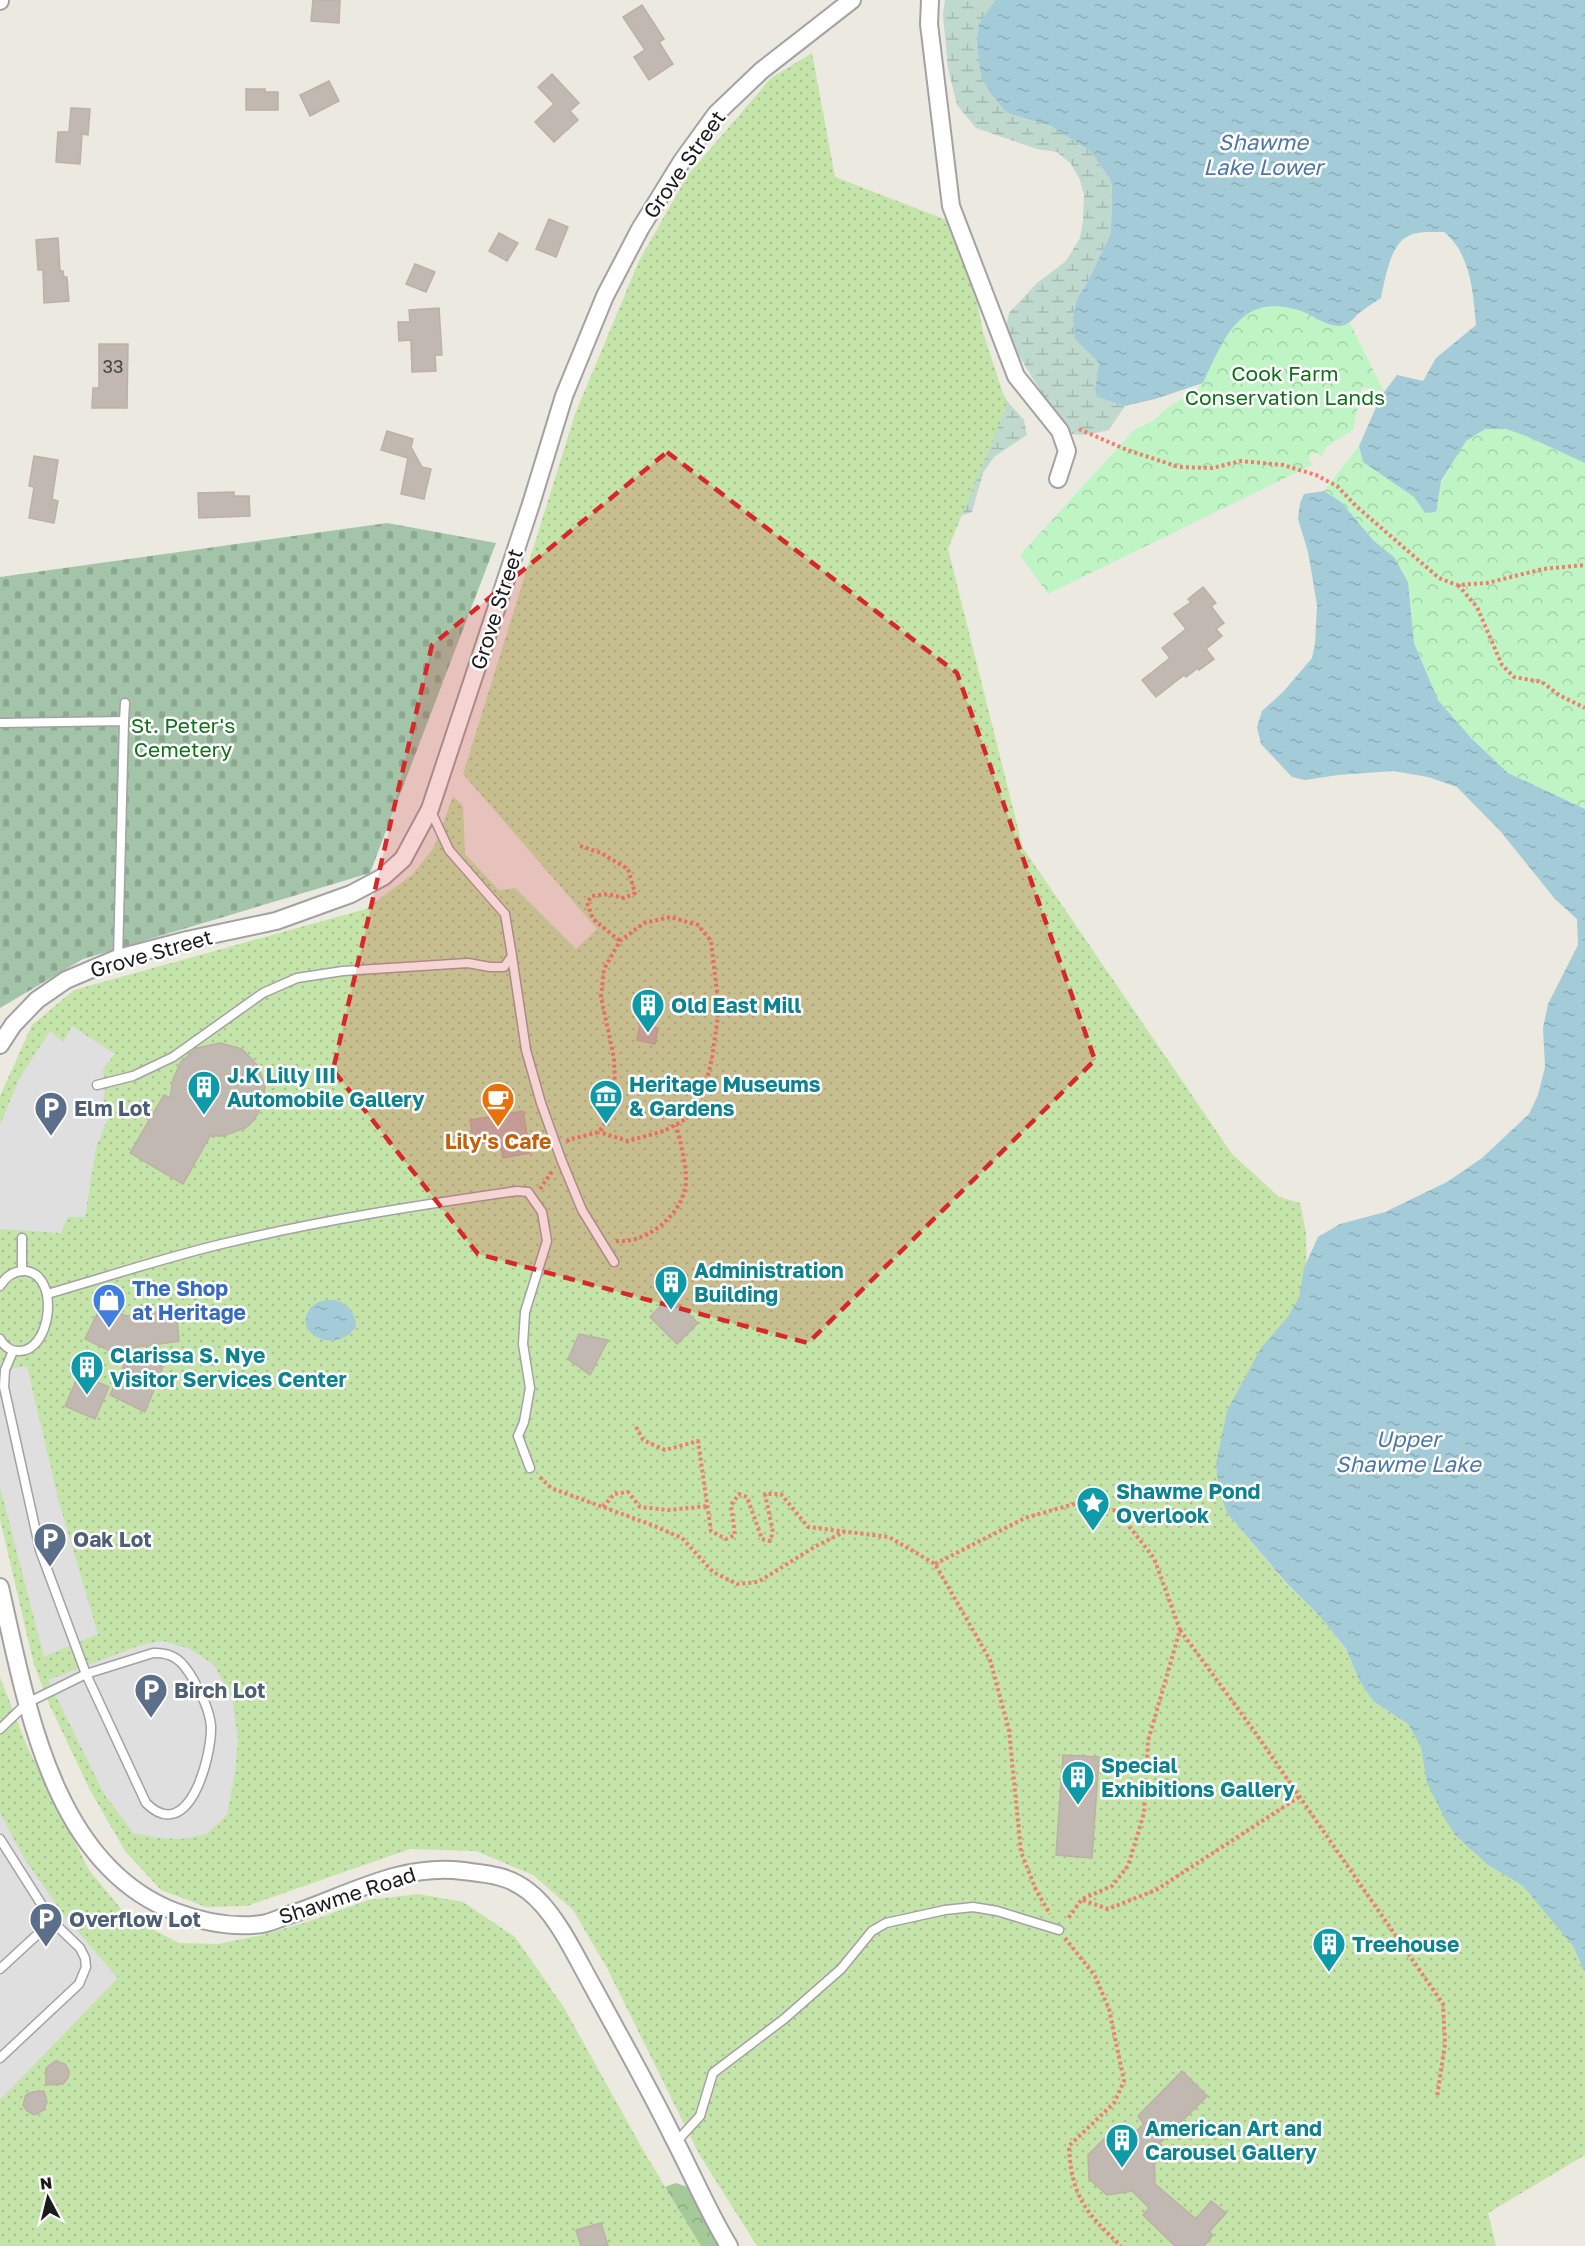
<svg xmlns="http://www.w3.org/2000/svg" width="1585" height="2246" font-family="'Golos Text',sans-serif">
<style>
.forest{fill:url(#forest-crowns)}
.wetland{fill:url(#wetland-marsh)}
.cemetery{fill:url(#cemetery-stones)}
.park{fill:url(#park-crowns)}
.garden{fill:url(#garden-dots)}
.parking{fill:#dfdfdf}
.water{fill:url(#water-ripples)}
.building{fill:#c0b8b1;stroke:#bdb0a4;stroke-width:1.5}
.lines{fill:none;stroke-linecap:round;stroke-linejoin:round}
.service-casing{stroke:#a2a2a2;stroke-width:11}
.minor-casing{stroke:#a2a2a2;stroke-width:20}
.path{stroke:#f17e6d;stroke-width:4;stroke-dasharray:3 3;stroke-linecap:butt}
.service{stroke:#fff;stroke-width:8}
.minor{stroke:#fff;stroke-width:16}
.marked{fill:#d62828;fill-opacity:0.2;stroke:#d62828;stroke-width:4.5;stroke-dasharray:12 8;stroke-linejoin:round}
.labels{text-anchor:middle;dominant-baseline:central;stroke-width:5;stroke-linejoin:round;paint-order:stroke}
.number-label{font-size:18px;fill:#444240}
.street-label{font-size:21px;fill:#1b1b1b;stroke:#fff}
.park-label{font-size:21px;fill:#11711b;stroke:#fff}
.culture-label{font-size:21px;font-weight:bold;fill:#0d838f;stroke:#fff;text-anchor:start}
.service-label{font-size:21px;font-weight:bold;fill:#4e5e75;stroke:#fff;text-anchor:start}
.food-label{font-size:21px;font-weight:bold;fill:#c56008;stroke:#fff}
.shop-label{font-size:21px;font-weight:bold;fill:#366cbe;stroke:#fff;text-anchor:start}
.water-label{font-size:22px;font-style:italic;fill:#4e77a4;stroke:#fff}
</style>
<defs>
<pattern id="forest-crowns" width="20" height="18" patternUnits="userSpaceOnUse" patternTransform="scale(1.5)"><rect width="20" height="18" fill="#a5c998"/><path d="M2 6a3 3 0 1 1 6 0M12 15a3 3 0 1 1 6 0" fill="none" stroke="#8dac82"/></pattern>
<pattern id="wetland-marsh" width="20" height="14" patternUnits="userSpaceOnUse" patternTransform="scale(1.5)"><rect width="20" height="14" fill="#bfd9ce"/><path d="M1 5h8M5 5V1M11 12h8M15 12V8" fill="none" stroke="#a4bab0"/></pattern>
<pattern id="cemetery-stones" width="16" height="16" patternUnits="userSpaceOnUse" patternTransform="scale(1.5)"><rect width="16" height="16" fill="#a3c4a9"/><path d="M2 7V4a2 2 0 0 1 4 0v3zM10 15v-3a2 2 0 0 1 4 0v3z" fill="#8ca891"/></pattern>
<pattern id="park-crowns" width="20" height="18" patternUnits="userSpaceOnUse" patternTransform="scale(1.5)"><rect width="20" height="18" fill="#bff5c4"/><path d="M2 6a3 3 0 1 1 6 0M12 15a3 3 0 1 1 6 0" fill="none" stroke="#a4d1a8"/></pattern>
<pattern id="garden-dots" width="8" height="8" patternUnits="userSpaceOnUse" patternTransform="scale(1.5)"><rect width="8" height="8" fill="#c4e4a9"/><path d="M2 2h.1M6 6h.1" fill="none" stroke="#a8c391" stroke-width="1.8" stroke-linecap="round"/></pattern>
<pattern id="water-ripples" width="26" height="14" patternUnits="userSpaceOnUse" patternTransform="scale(1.5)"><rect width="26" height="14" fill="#a3cbd8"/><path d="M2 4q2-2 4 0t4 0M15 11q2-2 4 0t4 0" fill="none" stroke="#8caeb9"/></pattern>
</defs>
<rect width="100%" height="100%" fill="#ece9e1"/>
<path class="forest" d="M676,2183L690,2188L719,2246H646L647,2203L665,2187Z"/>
<g class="wetland">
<path d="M945,0H995L979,24L1007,113L1051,126L1090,151L1109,177L1112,185L1111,233L1087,283L1077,299L1075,339L1099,363L1095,389L1097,397L1125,406L1109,430C1079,437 1074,438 1048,422L1041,392L1018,354L1006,328L1009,313L1037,283L1066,261L1080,238L1083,220L1084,195L1080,180L1071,164L1057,152L1037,149L976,128L957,105L948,68L943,15Z"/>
<path d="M995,381L1008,402L1024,420L1027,435L994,457L983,473L972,512L960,516Z"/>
</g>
<path class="cemetery" d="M387,523L496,543L370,873L83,959L0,1008V577Z"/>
<g class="park">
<path d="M1279,306L1294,309L1338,326L1350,323L1384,392L1362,387C1360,401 1355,415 1353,430L1326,447L1321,457L1317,453L1310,454L1309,459L1312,465L1048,594L1020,555L1134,430L1152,421L1167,408L1199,388L1221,344L1239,319L1258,308Z"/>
<path d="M1485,429H1506L1526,436L1585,463V809L1508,773L1472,739L1438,700L1414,643L1408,582L1394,557L1374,541L1341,502L1324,491L1359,446L1363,462L1414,497L1425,513L1460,449L1466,441Z"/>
</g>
<g class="garden">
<path d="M812,53L835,177L962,226L983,332L1007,406L948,549L1023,848L1232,1154L1279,1197L1300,1203L1306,1233L1307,1288L1227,1513L1289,1587L1317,1613L1346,1650L1359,1680L1373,1701L1408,1724L1422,1747L1427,1783L1488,1865L1523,1886L1551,1917L1573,1946L1585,1973V2155L1488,2213L1496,2246H757L699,2154L607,1968L573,1910L533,1875L476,1851L410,1849L247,1906L206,1907L161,1890L125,1851L90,1790L50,1706L34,1665L0,1519V1096L32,1025L74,990L366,909L413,874L434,847L453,796L463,806L465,854L499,890L515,888L576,949L597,929L463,774L575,414L639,261L687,176L771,78Z"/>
<path d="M0,1677L27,1746L89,1870L127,1916L179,1943L218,1944L262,1935L310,1921L368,1900L418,1894L463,1902L515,1937L563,2006L643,2150L701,2246H0Z"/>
</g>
<g class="parking">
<path d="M72,1026L115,1054L103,1069L105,1091L103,1100L112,1108L96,1148L85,1217H68L61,1233L0,1229V1125L19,1079L50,1031L63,1042Z"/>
<path d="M27,1366L59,1502L98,1634L44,1657L0,1487V1370Z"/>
<path d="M164,1641L190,1649L213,1664L232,1697L238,1740L235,1774L227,1815L207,1834L182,1839L159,1838L133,1833L104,1794L48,1680L141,1645Z"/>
<path d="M0,1813L24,1858L66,1918L118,1978L0,2100Z"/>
</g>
<g class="water">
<path d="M995,0H1585V463L1526,436L1506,429H1485L1466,441L1441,481L1436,512L1425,513L1414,497L1363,462L1359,446L1381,396L1397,375L1423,381L1436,358L1476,325C1473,292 1471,254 1444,232C1434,232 1419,231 1410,235C1390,243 1385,279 1381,298C1375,302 1368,306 1362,311C1354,316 1351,325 1340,326C1328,327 1312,315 1301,311C1241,291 1224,338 1203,383L1155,399L1125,406L1097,397L1095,389L1099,363L1075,339L1073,317L1077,299L1087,283L1111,233L1112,185L1109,177L1090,151L1051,126L1007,113L992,95L981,77L977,43L979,24Z"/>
<path d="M1324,491L1341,502L1374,541L1394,557L1408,582L1414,643L1438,700L1472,739L1508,773L1585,809V1973L1573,1946L1523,1886L1488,1865L1455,1835L1445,1819L1427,1783L1421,1747L1408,1724L1373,1701L1359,1680L1346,1649L1317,1613L1289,1586L1227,1513L1219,1490L1216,1464L1227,1411L1261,1348L1287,1318L1299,1298L1304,1268L1318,1237L1340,1224L1385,1212L1447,1182L1482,1158L1529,1114L1538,1095L1545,1067L1543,1028L1548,1004L1578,945L1577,919L1555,899L1501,832L1457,787L1428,777L1393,771L1338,775L1305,780L1292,777L1261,744L1257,727L1262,711L1283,692L1312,658L1315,644L1317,605L1308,552L1298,519L1300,503L1304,494Z"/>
<path d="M335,1300C348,1304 355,1312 356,1326C345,1345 317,1346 306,1326C304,1307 317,1299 335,1300Z"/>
</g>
<g class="building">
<path d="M313,0H340L339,23L311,21Z"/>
<path d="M642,5L664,39L659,42L673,64L649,80L634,57L645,50L623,17Z"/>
<path d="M552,74L579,103L570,111L578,120L554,142L535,122L554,104L538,87Z"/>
<path d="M329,81L339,101L310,116L300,95Z"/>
<path d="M246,89H265V92H278V110H246Z"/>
<path d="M71,108L90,109L88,135L82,134L80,164L56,162L58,132H69Z"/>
<path d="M549,219L568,227L556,257L536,249Z"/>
<path d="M499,233L518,243L507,261L489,251Z"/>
<path d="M58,238L60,271H63L64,277H67L69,301L44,303L43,270H38L36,240Z"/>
<path d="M415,264L435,272L426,292L406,284Z"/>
<path d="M439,308L442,355H435L436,371L412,372L411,340L399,341L398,322H410L409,310Z"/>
<path d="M99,344H128L127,408H92L93,388H99Z"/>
<path d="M387,431L413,439L411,447L422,467L431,469L424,499L401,494L408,458L381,450Z"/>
<path d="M34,456L58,460L52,499L58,501L54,523L29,518L34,487L29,486Z"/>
<path d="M234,492V496H249L250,516L199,518L198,493Z"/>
<path d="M1203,587L1216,603L1211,606L1224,623L1216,629L1222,636L1206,649L1214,659L1199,670L1198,668L1186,677L1184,675L1156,697L1142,680L1170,658L1162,648L1186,629L1174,614L1191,602L1188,599Z"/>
<path d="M640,1024L658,1028L655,1044L637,1040Z"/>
<path d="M220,1043L242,1049L258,1066L265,1086L263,1104L254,1120L245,1128L223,1136H210L183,1184L130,1153L164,1095L170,1098L173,1079L181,1062L197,1048Z"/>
<path d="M523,1111L530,1153L503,1158L499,1136L473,1140L470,1120Z"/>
<path d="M670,1296L698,1323L677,1344L650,1317Z"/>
<path d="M102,1304L126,1316L176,1309L179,1341L110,1351L85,1339Z"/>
<path d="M579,1334L608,1340L590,1375L568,1359Z"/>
<path d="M130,1352L163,1367L145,1412L110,1395Z"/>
<path d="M79,1374L109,1387L95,1419L65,1406Z"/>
<path d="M1063,1755L1099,1757L1092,1858L1056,1855Z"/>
<path d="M55,2061L65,2064L69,2071L68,2078L63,2084L46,2085V2068Z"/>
<path d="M1182,2071L1207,2096L1154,2149L1155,2184L1196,2219L1211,2201L1226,2213L1209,2232L1213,2235L1204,2246H1175L1143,2215L1149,2208L1132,2191L1107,2195L1089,2179L1088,2155L1104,2139L1128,2138L1144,2124L1138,2116Z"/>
<path d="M44,2091L47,2102L44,2110L34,2115L27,2111L23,2105L26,2095L32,2092Z"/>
<path d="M601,2223L608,2246H581L576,2230Z"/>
</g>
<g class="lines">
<g class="service-casing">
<g id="service">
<path d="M124,721L125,703"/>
<path d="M0,723L124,721L118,958"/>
<path d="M512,956L526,1050L541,1103L561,1159L582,1210L614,1262"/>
<path d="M97,1085L133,1076L173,1057L263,993L297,978L343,971L468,963L490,967H504L512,956L505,914L449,850L430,809"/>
<path d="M22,1238V1271"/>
<path d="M0,1286C6,1276 14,1270 26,1271C61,1276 51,1353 18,1351C10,1351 4,1346 0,1339"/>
<path d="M47,1294C107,1277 166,1257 226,1243C322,1220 420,1205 517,1191L528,1192L542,1212L547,1241L525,1312L523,1344L530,1388L524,1422L518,1436L530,1468"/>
<path d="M153,1653C174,1652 183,1662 193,1679C201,1694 209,1708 211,1726C212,1756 189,1846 146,1803L86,1674Z"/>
<path d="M0,1729L27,1703L86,1674L40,1550L4,1387L5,1370L13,1351"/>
<path d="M0,1839L52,1921L80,1948L85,1958L86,1967L79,1984L0,2058"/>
<path d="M0,1969L52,1921"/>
<path d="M676,2142L700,2116L713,2073L784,2019L841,1969L872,1931L886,1923L945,1910L973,1907L997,1911L1059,1930"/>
</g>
</g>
<g class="minor-casing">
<g id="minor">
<path d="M930,0L929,24L951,206L1016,376L1060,431L1067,451L1058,479"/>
<path d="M0,1V0"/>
<path d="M0,1045L13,1025L37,1000L66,980L118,958L187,940L276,921L351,894L383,877L403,859L430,809L531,504L564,396L605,296L640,229L682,161L716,114L761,71L852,0"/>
<path d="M0,1587C26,1701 51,1865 176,1912C203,1922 233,1928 262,1924C273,1922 284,1916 295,1913C350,1894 403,1863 463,1871C487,1874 508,1875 528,1891C556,1912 576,1957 593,1987C620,2037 648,2086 673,2137C692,2173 708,2212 729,2246"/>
</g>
</g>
<g class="path">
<path d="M1079,429L1127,450L1179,467L1212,468L1241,461L1283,465L1316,475L1337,486L1356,506L1439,578L1457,585L1487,583L1543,569L1585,565"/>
<path d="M1458,585L1477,607L1502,665L1514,677L1542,682L1559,695L1585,708"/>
<path d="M580,846L601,853L628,869L635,893L624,898L608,894L592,896L587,903L593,919L620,941"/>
<path d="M568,1142V1140L599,1132L609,1117L615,1088L614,1058L601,997L604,969L620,941L644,923L670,917L698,925L711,941L719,1009L712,1058L704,1092L686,1119L664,1131L628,1141L599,1132"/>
<path d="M540,1189L553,1170"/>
<path d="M616,1241C645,1244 679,1217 685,1189C689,1173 680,1141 676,1125"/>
<path d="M636,1427L643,1440L665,1450L698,1441L711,1531L726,1539L735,1535L731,1505L739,1494L747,1497L762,1539L770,1541L773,1532L765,1494H781L808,1527L889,1537L935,1564L990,1660L1009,1730L1021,1852L1036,1890L1050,1914"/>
<path d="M540,1477L551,1488L652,1525L682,1538L713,1572L737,1584L758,1582L816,1546L844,1532"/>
<path d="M603,1507L614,1494L628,1492L640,1507L668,1510L708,1506"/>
<path d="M935,1564L1025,1518L1081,1502L1117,1511L1154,1558L1180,1630L1148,1741L1144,1813L1128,1866L1112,1886L1082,1899L1067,1920"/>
<path d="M1180,1630L1252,1728L1443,2004L1445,2044L1437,2097"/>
<path d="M1083,1900L1108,1909L1156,1890L1299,1797"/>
<path d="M1065,1938L1095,1976L1109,2009L1124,2081L1114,2103L1069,2146C1071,2196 1086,2213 1121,2246"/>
</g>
<use href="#service" class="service"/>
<use href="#minor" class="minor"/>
</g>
<path class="marked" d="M667,452L957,673L1095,1060L808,1343L478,1254L333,1070L432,645Z"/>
<defs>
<g id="building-pin" transform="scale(1.725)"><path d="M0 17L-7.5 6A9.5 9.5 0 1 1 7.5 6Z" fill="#0f9aa8" stroke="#fff"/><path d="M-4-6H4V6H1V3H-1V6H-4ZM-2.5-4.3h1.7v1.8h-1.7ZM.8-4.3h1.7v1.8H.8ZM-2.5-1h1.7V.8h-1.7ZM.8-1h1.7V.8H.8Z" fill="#fff"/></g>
<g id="museum-pin" transform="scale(1.725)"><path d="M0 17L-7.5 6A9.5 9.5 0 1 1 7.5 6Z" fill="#0f9aa8" stroke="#fff"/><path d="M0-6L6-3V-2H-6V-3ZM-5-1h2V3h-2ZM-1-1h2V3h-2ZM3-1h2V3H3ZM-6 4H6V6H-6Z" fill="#fff"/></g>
<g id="cafe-pin" transform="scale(1.725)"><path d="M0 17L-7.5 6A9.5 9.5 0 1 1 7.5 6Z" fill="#e8710a" stroke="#fff"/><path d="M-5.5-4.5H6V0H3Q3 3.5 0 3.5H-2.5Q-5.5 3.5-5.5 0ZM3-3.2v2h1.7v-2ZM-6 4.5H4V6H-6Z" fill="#fff"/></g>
<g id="parking-pin" transform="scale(1.725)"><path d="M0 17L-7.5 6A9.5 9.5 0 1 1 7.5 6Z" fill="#5c6f8a" stroke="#fff"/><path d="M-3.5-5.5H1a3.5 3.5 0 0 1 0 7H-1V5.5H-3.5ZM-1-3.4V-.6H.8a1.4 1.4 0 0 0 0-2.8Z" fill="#fff"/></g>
<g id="shop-pin" transform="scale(1.725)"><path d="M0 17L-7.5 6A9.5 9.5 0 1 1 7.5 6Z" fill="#3f7fe0" stroke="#fff"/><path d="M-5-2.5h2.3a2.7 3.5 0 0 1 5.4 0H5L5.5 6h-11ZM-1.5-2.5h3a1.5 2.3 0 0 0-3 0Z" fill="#fff"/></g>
<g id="sight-pin" transform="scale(1.725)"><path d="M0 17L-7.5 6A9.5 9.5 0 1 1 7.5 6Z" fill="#0f9aa8" stroke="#fff"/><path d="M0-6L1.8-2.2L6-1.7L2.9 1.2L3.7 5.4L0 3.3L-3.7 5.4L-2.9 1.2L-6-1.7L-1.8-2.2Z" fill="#fff"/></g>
</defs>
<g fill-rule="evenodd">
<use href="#building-pin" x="648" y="1005"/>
<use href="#building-pin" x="204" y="1087"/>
<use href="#museum-pin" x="606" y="1096"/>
<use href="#cafe-pin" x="498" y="1099"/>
<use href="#parking-pin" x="51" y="1108"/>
<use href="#building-pin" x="671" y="1282"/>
<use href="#shop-pin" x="109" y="1300"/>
<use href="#building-pin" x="87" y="1367"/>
<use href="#sight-pin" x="1093" y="1503"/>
<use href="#parking-pin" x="50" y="1539"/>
<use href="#parking-pin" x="151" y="1690"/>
<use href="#building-pin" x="1078" y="1777"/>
<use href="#parking-pin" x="46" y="1919"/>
<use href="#building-pin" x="1329" y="1944"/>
<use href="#building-pin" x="1122" y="2140"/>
</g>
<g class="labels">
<g class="number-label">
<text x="113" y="366">33</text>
</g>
<g class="street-label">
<text transform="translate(684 164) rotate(-55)">Grove Street</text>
<text transform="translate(496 609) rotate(-72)">Grove Street</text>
<text transform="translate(151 953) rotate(-16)">Grove Street</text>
<text transform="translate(347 1895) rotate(-18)">Shawme Road</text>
</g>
<g class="park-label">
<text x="1285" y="373">Cook Farm<tspan x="1285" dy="24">Conservation Lands</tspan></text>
<text x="183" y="725">St. Peter's<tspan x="183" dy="24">Cemetery</tspan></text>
</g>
<g class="culture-label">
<text x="671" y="1005">Old East Mill</text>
<text x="227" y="1075">J.K Lilly III<tspan x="227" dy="24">Automobile Gallery</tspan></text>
<text x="629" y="1084">Heritage Museums<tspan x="629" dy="24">&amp; Gardens</tspan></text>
<text x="694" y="1270">Administration<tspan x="694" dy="24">Building</tspan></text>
<text x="110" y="1355">Clarissa S. Nye<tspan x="110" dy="24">Visitor Services Center</tspan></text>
<text x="1116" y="1491">Shawme Pond<tspan x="1116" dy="24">Overlook</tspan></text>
<text x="1101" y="1765">Special<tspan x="1101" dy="24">Exhibitions Gallery</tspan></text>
<text x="1352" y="1944">Treehouse</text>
<text x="1145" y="2128">American Art and<tspan x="1145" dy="24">Carousel Gallery</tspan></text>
</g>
<g class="service-label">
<text x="74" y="1108">Elm Lot</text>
<text x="73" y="1539">Oak Lot</text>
<text x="174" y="1690">Birch Lot</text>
<text x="69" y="1919">Overflow Lot</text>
</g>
<g class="food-label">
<text x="498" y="1141">Lily's Cafe</text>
</g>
<g class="shop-label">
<text x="132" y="1288">The Shop<tspan x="132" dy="24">at Heritage</tspan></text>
</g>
<g class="water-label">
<text x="1263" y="141">Shawme<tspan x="1263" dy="25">Lake Lower</tspan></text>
<text x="1408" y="1438">Upper<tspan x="1408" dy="25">Shawme Lake</tspan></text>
</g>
</g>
<g transform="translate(48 2198) rotate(353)" stroke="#ffffff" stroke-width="4.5" paint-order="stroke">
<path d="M0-4.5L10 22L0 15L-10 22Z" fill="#1b1b1b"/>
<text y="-9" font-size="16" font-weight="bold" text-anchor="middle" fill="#1b1b1b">N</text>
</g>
</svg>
